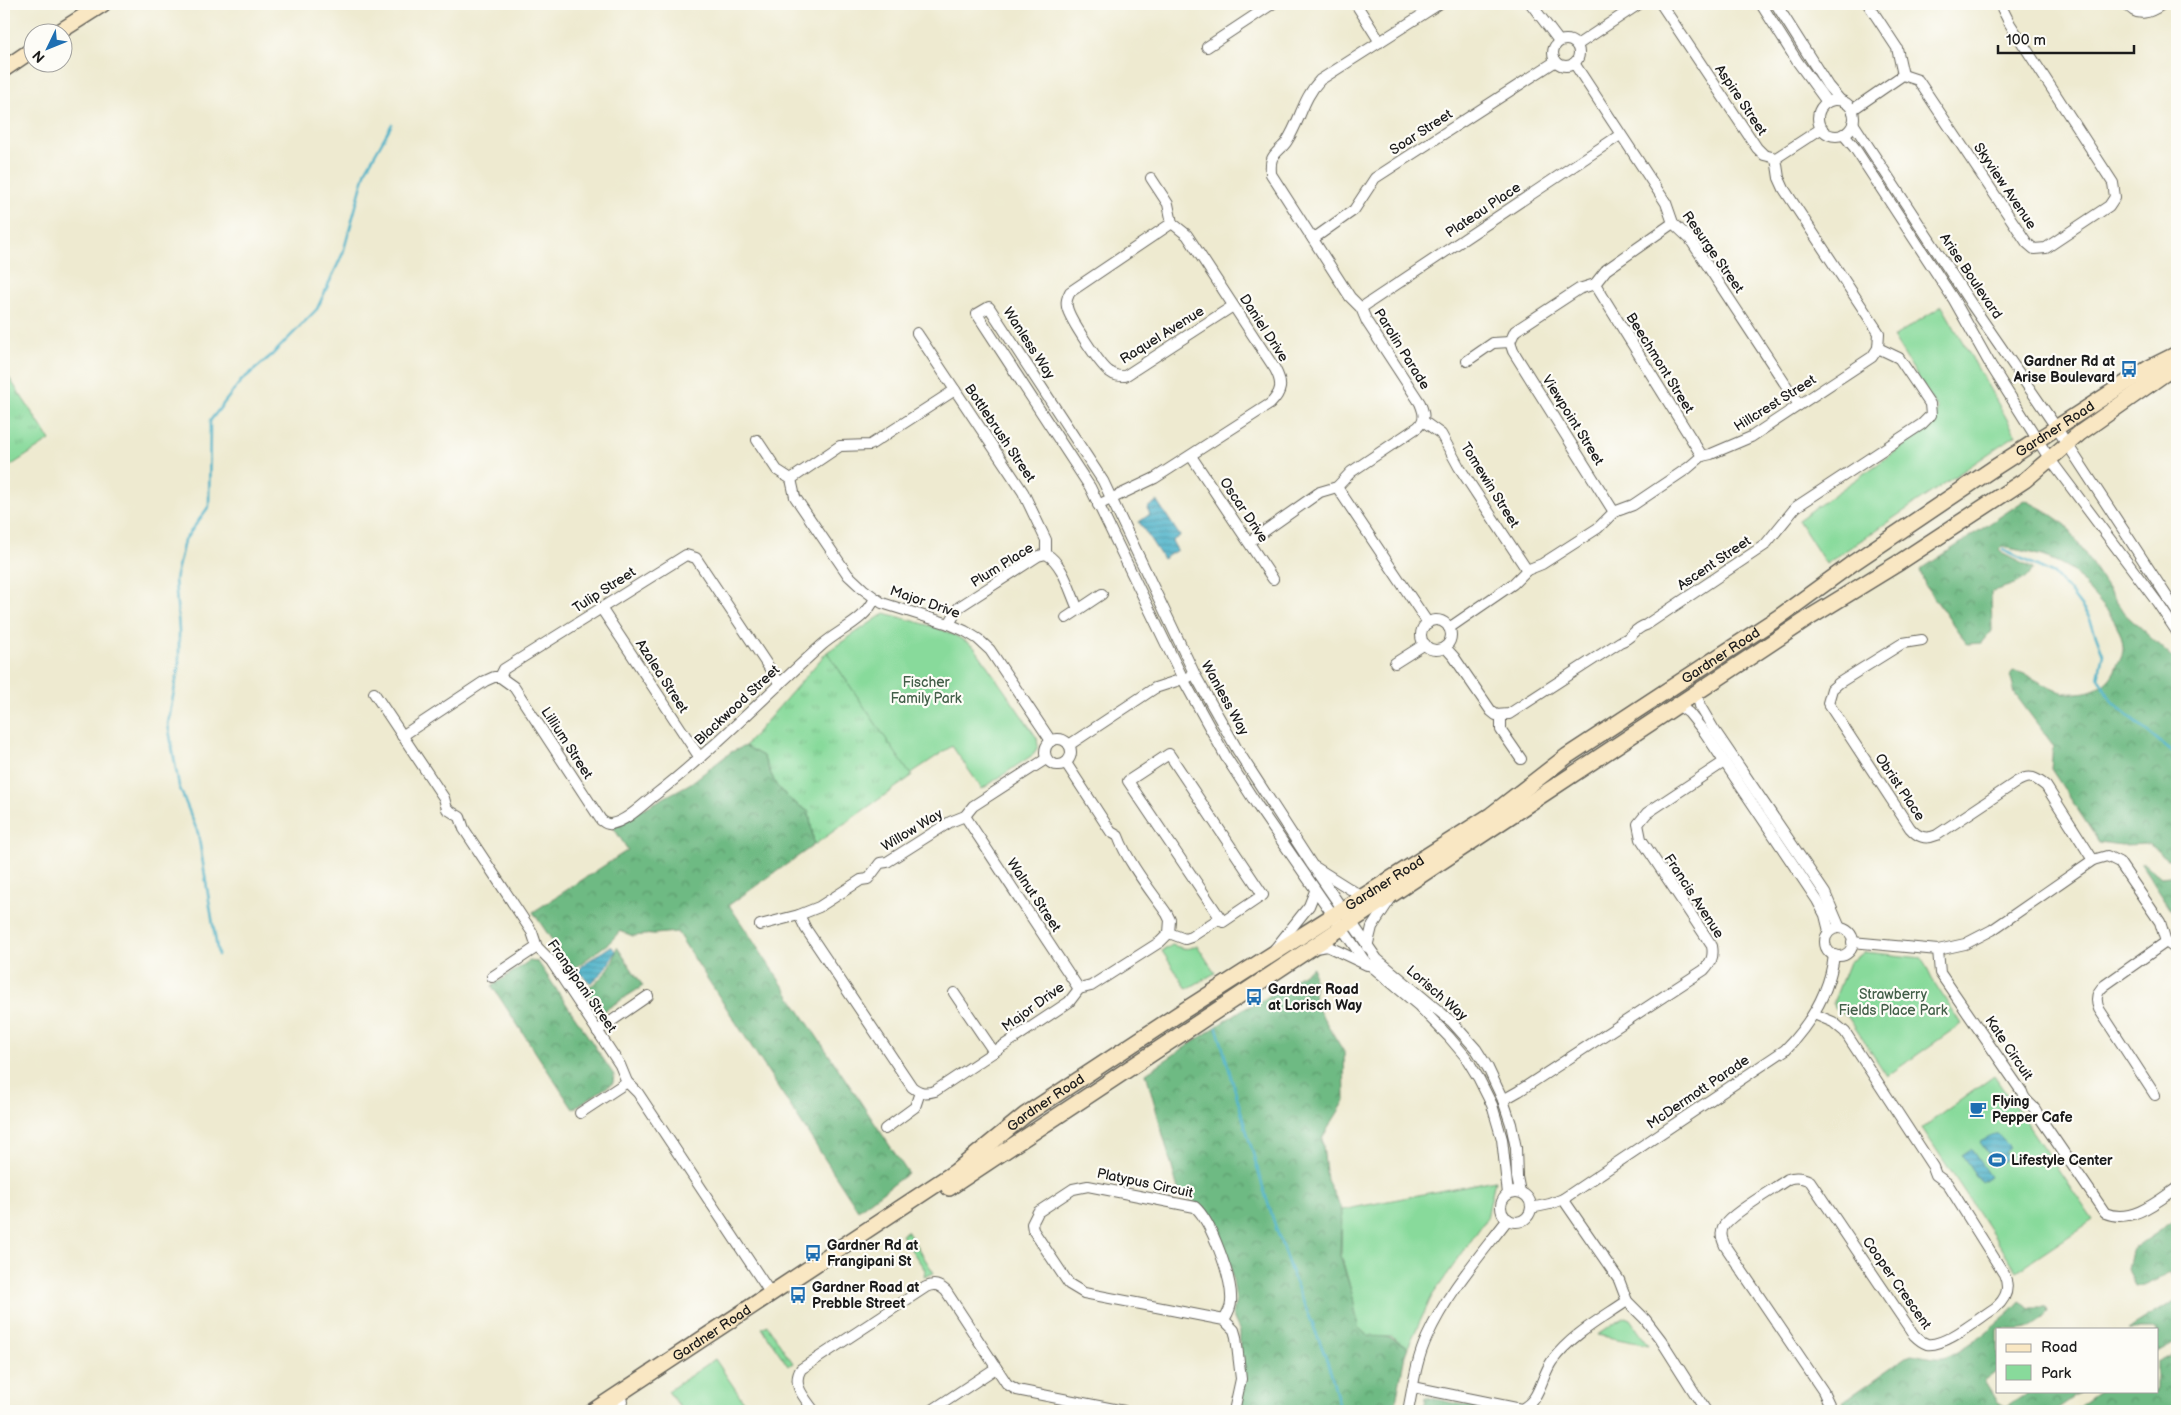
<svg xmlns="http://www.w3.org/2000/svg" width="2181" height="1415" font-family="'Balsamiq Sans',sans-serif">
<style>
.grass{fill:url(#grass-tufts);stroke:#527b5c}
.forest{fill:url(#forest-crowns);stroke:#456b50}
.green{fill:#88da9b;stroke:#527b5c}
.water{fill:url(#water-rules);stroke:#336672}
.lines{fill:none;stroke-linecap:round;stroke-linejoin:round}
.stream{stroke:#4ab1c8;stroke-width:2.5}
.street-casing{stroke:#66645b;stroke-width:12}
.secondary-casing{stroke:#66645b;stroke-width:18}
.street{stroke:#fff;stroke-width:10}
.secondary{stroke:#f9e7c3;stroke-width:15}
.labels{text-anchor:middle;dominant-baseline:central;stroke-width:4.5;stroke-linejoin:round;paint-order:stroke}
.street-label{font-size:14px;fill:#1c1c1c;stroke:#fdfcf7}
.poi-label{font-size:14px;font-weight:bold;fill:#1c1c1c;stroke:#fdfcf7;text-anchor:start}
.park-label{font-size:14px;fill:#425e48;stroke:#fdfcf7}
</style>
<defs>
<pattern id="grass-tufts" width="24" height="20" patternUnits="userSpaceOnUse" patternTransform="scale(1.25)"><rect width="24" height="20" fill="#88da9b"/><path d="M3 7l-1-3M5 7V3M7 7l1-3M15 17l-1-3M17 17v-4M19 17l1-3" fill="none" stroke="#75ba85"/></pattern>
<pattern id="forest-crowns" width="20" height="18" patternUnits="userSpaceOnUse" patternTransform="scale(1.25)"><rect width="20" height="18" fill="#6eba83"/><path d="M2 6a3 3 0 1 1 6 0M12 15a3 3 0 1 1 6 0" fill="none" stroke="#5a966a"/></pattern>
<pattern id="water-rules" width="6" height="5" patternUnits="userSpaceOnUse" patternTransform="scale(1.25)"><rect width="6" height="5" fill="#4ab1c8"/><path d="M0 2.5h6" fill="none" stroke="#3d8fa2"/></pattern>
</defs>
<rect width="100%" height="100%" fill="#fdfcf7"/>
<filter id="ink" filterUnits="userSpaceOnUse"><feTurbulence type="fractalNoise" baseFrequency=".02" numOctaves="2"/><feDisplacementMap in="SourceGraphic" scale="10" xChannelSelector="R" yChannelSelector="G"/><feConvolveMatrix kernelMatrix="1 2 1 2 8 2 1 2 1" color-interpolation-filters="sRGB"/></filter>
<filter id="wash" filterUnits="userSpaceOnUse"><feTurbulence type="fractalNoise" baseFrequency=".0096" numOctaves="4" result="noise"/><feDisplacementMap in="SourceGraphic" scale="20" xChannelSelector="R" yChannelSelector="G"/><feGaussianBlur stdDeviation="1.12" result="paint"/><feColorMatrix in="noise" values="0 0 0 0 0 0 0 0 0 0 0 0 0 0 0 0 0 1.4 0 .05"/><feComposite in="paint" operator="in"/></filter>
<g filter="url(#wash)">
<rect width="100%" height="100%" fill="#eeead0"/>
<g class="grass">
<path d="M4,370L50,440L4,470Z"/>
<path d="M827,652L912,776L814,845L809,812L792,801L776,785L763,756L745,746Z"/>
<path d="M907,1231L934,1273L924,1277L925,1270L901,1235Z"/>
<path d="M767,1325L793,1363L788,1366L762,1328Z"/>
</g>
<g class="forest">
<path d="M2025,500L2044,510L2066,525L2124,613L2177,662V860L2168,859L2148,844L2122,845L2099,842L2051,769L2053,745L2015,694L2010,675L2013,671C2034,673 2050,696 2077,693C2094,692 2109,685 2116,668C2118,662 2124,654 2123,647C2121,623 2104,607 2089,590C2084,584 2079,577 2074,572C2055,557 2025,551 2002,547L1999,550L2003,554L2033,569C2026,584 2005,586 1991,592L1992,631L1982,643L1967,644L1925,585L1920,570Z"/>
<path d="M745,746L763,756L776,785L792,801L809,812L814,845L729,905L908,1173L858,1210L677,932L633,936L620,931L610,942L572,970L533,912L628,850L604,813L621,821L691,783L731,752Z"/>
<path d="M2141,864H2145L2161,877L2177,875V919Z"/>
<path d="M617,947L643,986L602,1012L587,991L588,987C602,981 615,963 617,947Z"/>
<path d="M529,961L538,962L614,1075L613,1083L573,1109L492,986Z"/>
<path d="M1313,967L1315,1004L1344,1052L1345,1101L1322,1138L1327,1180L1342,1210L1340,1255L1353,1297L1358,1327L1368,1336C1384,1334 1394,1339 1408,1347L1405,1355L1394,1411H1238L1240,1332L1232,1314L1236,1301L1231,1267L1203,1207L1179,1193L1146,1073L1243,1009L1260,1002Z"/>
<path d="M2177,1219V1283L2170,1273L2144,1285L2135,1287L2128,1269L2132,1250Z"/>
<path d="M2177,1299V1341L2157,1352V1329H2128Z"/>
<path d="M2020,1301L2031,1308H2047L2048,1313C2029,1333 2023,1329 1997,1329V1371L1984,1381L1997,1402L2006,1407L2031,1391H2083L2054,1411H1840L1844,1401L1911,1354C1920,1355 1932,1359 1942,1358C1956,1357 2010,1314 2020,1301Z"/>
<path d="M2177,1352V1411H2073L2101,1391H2157V1362Z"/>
<path d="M1426,1397L1491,1411H1424Z"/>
</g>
<g class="green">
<path d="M1942,306L2016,435L1826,564L1798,520L1932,426L1938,409L1893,337Z"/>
<path d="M885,613C915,622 950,628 975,648L1037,738L1038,746L1034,754L982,789L952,746L910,774L827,652Z"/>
<path d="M1172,945C1182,948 1188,951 1197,945L1215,973L1187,989L1162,951Z"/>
<path d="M1865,952L1922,958L1932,979L1961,1024L1887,1076L1848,1017L1834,1008L1833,1003L1849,962Z"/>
<path d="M1994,1076L2093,1220L2017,1271L1922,1128Z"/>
<path d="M1495,1180L1487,1218L1432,1296L1408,1347L1392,1337L1368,1336L1358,1327L1353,1297L1341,1255L1342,1210Z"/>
<path d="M1625,1317L1630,1319L1648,1345L1597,1335Z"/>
<path d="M715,1359L750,1411H682L668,1391Z"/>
</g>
<g class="water">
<path d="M1157,501L1180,536L1172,541L1177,550L1163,559L1139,522L1150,514L1147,508Z"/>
<path d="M611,946L616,951C609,963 603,975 590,983L578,971L585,963Z"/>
<path d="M1994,1135H1998L2010,1147L2005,1151L2009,1157L2002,1162L1999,1158L1994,1162L1980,1142Z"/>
<path d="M1971,1149L1990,1177L1981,1183L1962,1155Z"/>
</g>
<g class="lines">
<g class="stream">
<path d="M2003,550L2054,574L2070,592L2089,617L2103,654L2098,678L2113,703L2177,756"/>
<path d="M218,955L198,833L179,786L168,724L179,664V630L175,580L184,541L209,506L210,421L241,381L273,354L317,309L343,253L366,170L392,124"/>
<path d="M1217,1028C1241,1108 1261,1190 1290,1268C1306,1314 1334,1363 1339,1411"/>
</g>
</g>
</g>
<g filter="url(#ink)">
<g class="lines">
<g class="street-casing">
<g id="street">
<path d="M1356,4L1380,42"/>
<path d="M1531,4L1559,41"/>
<path d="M1661,4L1757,148L1764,155L1776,158L1822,128"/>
<path d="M1761,4L1797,61L1827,102"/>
<path d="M1776,4L1828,86L1840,100"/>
<path d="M1868,4L1897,48L1903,75"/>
<path d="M2127,4C2137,19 2151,12 2163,4"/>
<circle cx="1566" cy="53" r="13"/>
<path d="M1577,45L1639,4"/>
<path d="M1207,47L1272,4"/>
<path d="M1574,63L1666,203L1673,223L1690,239L1799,405"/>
<circle cx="1836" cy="118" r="18"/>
<path d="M1852,110L1903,75L1918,80L2027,243L2034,249L2046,248L2109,206L2115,197L2113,183L2010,24L2000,4"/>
<path d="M1853,123L1972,305L2056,427L2177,612"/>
<path d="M1843,134L1854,147L1954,300L1990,364L2049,458L2157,602L2177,632"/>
<path d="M1172,223L1070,292C1067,298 1066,301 1067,307C1069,318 1101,367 1110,372C1115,376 1119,376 1125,376L1233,306"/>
<path d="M1313,239L1354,210L1375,178L1556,61"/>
<path d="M1595,284L1702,456"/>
<path d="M1361,308L1620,135"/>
<path d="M917,333L1023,492L1046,540V554"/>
<path d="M1510,342L1513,351L1614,512"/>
<path d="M1467,361L1493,343L1510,342L1515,331L1579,289L1595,284L1606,270L1673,223"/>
<path d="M1423,421L1441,434L1459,467L1527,570"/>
<path d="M757,440L777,470L791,479L795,497L848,575L863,589L882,603L949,624L965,631L978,639L990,650L1051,741"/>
<path d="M1191,456L1273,579"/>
<path d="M791,479L840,446L870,445L955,390"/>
<path d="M1337,487L1428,623"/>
<path d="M1098,505L1155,478L1270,404C1282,392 1283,384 1275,369L1187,235L1172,223L1168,204L1151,178"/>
<path d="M1249,542L1320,492L1337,487L1351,472L1418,427C1426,419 1424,413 1420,403L1367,322L1361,308L1350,297L1271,174C1271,169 1270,164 1272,159C1275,152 1283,148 1287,141C1300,121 1303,98 1320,80L1439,4"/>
<path d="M601,608L700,758"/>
<path d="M1066,618L1102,594"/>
<circle cx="1436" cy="635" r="15"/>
<path d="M949,624L959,607L1038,556L1046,554C1063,563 1070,592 1078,609"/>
<path d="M1449,628L1513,584L1527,570L1542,564L1598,528L1614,512L1633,505L1688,468L1702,456L1711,454L1751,437L1872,357L1878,348L1879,333L1784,189L1779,178L1776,158"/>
<path d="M1922,640L1903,643L1839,683L1832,689L1828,703L1910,828C1918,837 1925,840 1937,835L2018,781C2030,774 2036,778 2046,786L2093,860"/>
<path d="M1445,647L1454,657L1491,711L1496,715L1509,714L1620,642C1633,638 1633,629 1646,625L1765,545L1796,507L1922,424L1931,415L1930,404L1899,358L1878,348"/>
<path d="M1395,663L1425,644"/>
<path d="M500,677L514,687L601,820C604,822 606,825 611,824C627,821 642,805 655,795C714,749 766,695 822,645C840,629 865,621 875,598"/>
<path d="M500,677L504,669L686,555L696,558L780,684"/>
<path d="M374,693L444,798L447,809L460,817L464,829L532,932L537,947L551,961L620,1065L627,1082L638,1093L771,1294"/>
<path d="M1697,693L1700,706L1713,728L1825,893L1840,928"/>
<path d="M1678,705L1689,713L1705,733L1817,900L1825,915L1829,931"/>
<path d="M1501,716V730L1521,759"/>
<path d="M402,736L485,681L494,677H500"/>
<circle cx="1058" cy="752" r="13"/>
<path d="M1069,745L1155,688L1189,677"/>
<path d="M1169,754L1263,895L1223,922L1128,781Z"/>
<path d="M965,816L1079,989"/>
<path d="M1315,867L1361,896"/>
<path d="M799,915L806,929L912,1087C920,1093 925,1094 935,1091L1069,1002L1079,989L1091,986L1160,942L1169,933L1170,920L1167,914C1151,891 1127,861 1118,836L1111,832L1066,763"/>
<path d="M760,925L799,915L819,907L861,880L868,879L880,863L887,862L950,822L965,816L973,806L1046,759"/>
<circle cx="1839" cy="942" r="14"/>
<path d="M1169,933L1185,939L1191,937L1220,918"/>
<path d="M1852,942L1938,950L1965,944L1992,930L2093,860L2107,856L2119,862L2160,922L2166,942L2177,950"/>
<path d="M1367,947L1372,927L1391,898"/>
<path d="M1316,948L1327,946L1367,965"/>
<path d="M1274,950L1309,906L1315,891"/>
<path d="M1938,950L1940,973L2022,1092C2025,1104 2034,1103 2038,1115L2105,1213C2131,1224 2157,1202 2177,1188"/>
<path d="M492,977L537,947"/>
<path d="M954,993L994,1052"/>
<path d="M1814,1014L1833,1022L1845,1032L1933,1167L1936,1175L1947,1183L2004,1274C2010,1288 2007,1298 1995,1308C1979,1318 1945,1347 1927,1344C1921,1342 1918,1339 1914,1335L1810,1181C1802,1177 1796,1176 1788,1179C1774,1189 1730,1214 1723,1227C1720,1234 1722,1239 1725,1246L1823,1391L1829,1404L1827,1411"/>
<path d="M597,1031L648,996"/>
<path d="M2155,1095L2099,1009C2095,999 2096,992 2105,985L2166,942"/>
<path d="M1503,1100L1519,1091L1704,970C1711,962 1714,957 1712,946L1641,839L1638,824L1647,813L1724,762"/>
<path d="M580,1113L627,1082"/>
<path d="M885,1129L915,1107L920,1092"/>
<circle cx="1516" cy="1207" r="15"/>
<path d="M1508,1194L1502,1139L1492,1105L1479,1079L1465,1056L1449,1037L1419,1006L1364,960L1257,805L1226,757L1183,679L1090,487L977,314L989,307L1103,481L1195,675L1238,751L1312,865L1377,959L1452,1022L1476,1049L1488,1068L1503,1100L1511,1124L1516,1148L1517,1177L1520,1192"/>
<path d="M1563,1199L1619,1280L1627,1301L1645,1319L1661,1340L1706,1411"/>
<path d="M1531,1208L1550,1204L1563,1199L1785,1050C1810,1024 1830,991 1834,955"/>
<path d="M1224,1320C1227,1315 1231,1308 1231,1302C1233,1280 1211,1221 1195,1207L1088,1186L1073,1189L1038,1212L1032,1224L1033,1230L1069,1284L1084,1293L1224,1320L1234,1330L1236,1337L1241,1379L1234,1411"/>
<path d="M1413,1387L1521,1409C1540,1401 1541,1377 1552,1361C1571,1335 1601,1319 1627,1301"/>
<path d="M614,1411L622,1401"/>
<path d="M814,1411C805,1398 791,1385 801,1369L926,1287C934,1283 939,1285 946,1291L1007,1384L1017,1390L1124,1411"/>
<path d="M931,1411L996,1368"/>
<path d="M1408,1411C1413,1387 1416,1360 1427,1337C1447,1293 1479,1257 1508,1219"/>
</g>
</g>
<g class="secondary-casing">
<g id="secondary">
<path d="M59,32L103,4"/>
<path d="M4,69L32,50"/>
<path d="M949,1188L1812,616L1900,562L2025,480L2080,433L2177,365"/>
<path id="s1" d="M593,1411L955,1172L1025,1115L1180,1013L1491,815L1567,756L1779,617L1853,563L1994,468L2149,368L2177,354"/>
</g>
</g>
<use href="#street" class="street"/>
<use href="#secondary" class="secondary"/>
</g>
</g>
<defs>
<g id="bus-bare" transform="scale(1.35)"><path d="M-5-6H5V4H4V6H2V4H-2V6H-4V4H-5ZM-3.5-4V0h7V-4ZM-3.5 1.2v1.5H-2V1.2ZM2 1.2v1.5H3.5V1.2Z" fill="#1f6fb2" stroke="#fdfcf7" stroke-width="2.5" paint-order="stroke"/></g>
<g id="cafe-bare" transform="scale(1.35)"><path d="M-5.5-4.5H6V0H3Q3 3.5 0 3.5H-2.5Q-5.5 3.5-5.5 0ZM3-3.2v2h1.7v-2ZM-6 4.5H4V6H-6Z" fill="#1f6fb2" stroke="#fdfcf7" stroke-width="2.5" paint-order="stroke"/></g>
<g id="stadium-bare" transform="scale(1.35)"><path d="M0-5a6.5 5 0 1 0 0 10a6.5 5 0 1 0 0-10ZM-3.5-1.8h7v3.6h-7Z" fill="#1f6fb2" stroke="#fdfcf7" stroke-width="2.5" paint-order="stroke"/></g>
</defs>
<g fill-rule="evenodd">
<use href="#bus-bare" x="2129" y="369"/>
<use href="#bus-bare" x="1254" y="997"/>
<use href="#cafe-bare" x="1978" y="1109"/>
<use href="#stadium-bare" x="1997" y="1160"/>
<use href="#bus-bare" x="813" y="1253"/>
<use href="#bus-bare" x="798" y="1295"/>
</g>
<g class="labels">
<g class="street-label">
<text transform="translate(1741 100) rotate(56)">Aspire Street</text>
<text transform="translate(1421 132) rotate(-33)">Soar Street</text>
<text transform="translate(2005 186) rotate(56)">Skyview Avenue</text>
<text transform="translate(1483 210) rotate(-34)">Plateau Place</text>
<text transform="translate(1713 252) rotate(55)">Resurge Street</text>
<text transform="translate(1971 276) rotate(56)">Arise Boulevard</text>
<text transform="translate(1264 328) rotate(57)">Daniel Drive</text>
<text transform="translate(1162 335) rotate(-32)">Raquel Avenue</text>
<text transform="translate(1029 343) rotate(57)">Wanless Way</text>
<text transform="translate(1402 349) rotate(58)">Parolin Parade</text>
<text transform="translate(1660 363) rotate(58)">Beechmont Street</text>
<text transform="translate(1775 403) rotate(-32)">Hillcrest Street</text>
<text transform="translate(1573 420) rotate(58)">Viewpoint Street</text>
<text stroke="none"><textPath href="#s1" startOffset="1762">Gardner Road</textPath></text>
<text transform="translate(1000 433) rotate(56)">Bottlebrush Street</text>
<text transform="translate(1490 485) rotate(58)">Tomewin Street</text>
<text transform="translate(1244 510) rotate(56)">Oscar Drive</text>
<text transform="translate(1714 563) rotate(-34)">Ascent Street</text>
<text transform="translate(1002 565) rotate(-32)">Plum Place</text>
<text transform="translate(604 590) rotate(-33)">Tulip Street</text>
<text transform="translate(925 602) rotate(19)">Major Drive</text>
<text stroke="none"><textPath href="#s1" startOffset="1358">Gardner Road</textPath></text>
<text transform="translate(662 676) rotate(57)">Azalea Street</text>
<text transform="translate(1225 698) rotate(61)">Wanless Way</text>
<text transform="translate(737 705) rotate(-43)">Blackwood Street</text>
<text transform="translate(567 743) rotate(57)">Lillium Street</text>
<text transform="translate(1900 787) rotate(56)">Obrist Place</text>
<text transform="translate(912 830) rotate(-31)">Willow Way</text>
<text stroke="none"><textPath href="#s1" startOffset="952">Gardner Road</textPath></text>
<text transform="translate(1034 895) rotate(56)">Walnut Street</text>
<text transform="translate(1694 896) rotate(57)">Francis Avenue</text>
<text transform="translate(582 986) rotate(55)">Frangipani Street</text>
<text transform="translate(1437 993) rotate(41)">Lorisch Way</text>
<text transform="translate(1033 1007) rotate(-36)">Major Drive</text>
<text transform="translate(2009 1048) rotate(56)">Kate Circuit</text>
<text transform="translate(1698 1092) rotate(-34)">McDermott Parade</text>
<text stroke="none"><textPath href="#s1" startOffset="548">Gardner Road</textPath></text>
<text transform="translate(1145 1183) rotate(12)">Platypus Circuit</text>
<text transform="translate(1897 1283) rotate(55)">Cooper Crescent</text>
<text stroke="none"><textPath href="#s1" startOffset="142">Gardner Road</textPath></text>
</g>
<g class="poi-label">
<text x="2115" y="361" text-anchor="end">Gardner Rd at<tspan x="2115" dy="16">Arise Boulevard</tspan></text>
<text x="1268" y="989">Gardner Road<tspan x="1268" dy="16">at Lorisch Way</tspan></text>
<text x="1992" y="1101">Flying<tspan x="1992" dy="16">Pepper Cafe</tspan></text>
<text x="2011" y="1160">Lifestyle Center</text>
<text x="827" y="1245">Gardner Rd at<tspan x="827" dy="16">Frangipani St</tspan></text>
<text x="812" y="1287">Gardner Road at<tspan x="812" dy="16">Prebble Street</tspan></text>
</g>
<g class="park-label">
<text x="926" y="682">Fischer<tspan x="926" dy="16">Family Park</tspan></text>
<text x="1893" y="994">Strawberry<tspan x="1893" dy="16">Fields Place Park</tspan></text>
</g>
</g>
<rect width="2181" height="1415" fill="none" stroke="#fdfcf7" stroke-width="20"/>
<rect x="1996" y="1328" width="162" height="65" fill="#fdfcf7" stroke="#a3a29f"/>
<rect x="2006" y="1344" width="25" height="8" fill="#f9e7c3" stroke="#a3a29f"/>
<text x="2041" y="1352" font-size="15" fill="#1c1c1c">Road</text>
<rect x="2006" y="1365" width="25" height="15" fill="#88da9b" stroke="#a3a29f"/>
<text x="2041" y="1378" font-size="15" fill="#1c1c1c">Park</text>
<g transform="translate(48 48) rotate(227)"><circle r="24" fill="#fdfcf7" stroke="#a3a29f"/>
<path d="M0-4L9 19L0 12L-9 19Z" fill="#1f6fb2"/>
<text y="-8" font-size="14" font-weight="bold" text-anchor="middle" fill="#1c1c1c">N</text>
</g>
<path d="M1998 45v8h136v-8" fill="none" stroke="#1c1c1c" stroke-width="2.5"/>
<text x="2006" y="45" font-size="15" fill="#1c1c1c" stroke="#fdfcf7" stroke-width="4" paint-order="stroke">100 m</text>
</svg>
